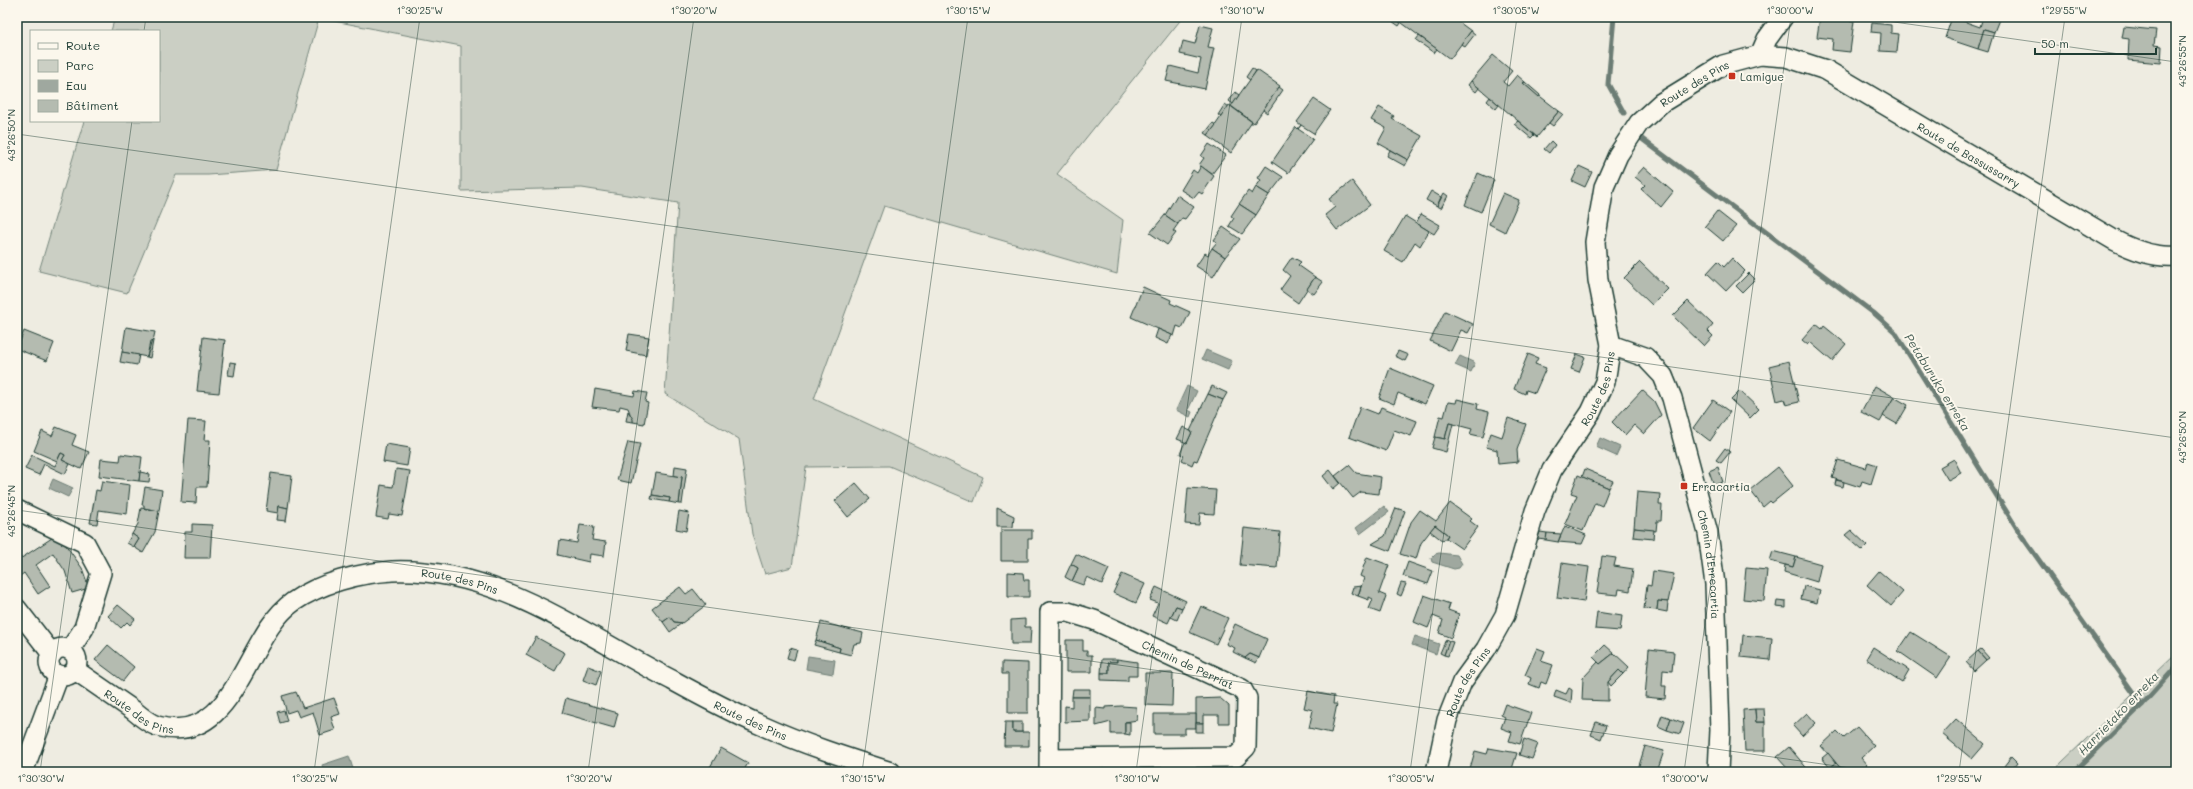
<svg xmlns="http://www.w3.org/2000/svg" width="2193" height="789" font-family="Mali,sans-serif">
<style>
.green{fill:#cbcfc4;stroke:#75867c}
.water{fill:#9fa89f;stroke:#6c7d74}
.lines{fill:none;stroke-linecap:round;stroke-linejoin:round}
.stream{stroke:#6c7d74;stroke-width:5}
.building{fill:#b4bbb0;stroke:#1f3d34}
.minor-casing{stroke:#1f3d34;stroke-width:22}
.minor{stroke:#fbf7ec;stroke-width:19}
.ticks{fill:none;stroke:#1f3d34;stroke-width:1;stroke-opacity:0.45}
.poi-dot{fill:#c8321e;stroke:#fbf7ec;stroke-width:1.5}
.labels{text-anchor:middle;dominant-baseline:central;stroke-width:4;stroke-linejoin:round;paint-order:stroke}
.poi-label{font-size:11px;fill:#1f3d34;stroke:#fbf7ec;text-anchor:start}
.street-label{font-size:11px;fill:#1f3d34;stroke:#fbf7ec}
.water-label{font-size:12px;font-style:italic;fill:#455d54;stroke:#fbf7ec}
.neatline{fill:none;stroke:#1f3d34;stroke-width:1.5}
.ticks-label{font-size:10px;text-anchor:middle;fill:#1f3d34}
</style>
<rect width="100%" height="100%" fill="#eeece1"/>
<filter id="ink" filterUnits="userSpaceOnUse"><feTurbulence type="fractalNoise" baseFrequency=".025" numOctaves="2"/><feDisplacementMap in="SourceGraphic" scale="8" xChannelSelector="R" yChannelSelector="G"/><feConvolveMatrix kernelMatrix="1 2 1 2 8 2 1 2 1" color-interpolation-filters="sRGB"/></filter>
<g filter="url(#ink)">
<g class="green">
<path d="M115,17H1183L1057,174L1123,220L1117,274L884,206L814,399L983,477L974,502L889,466L806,467L792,567L765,574L752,534L739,439L665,394L678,203L582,188L461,191V46L319,18L276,170L208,175H176L127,293L39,271L84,121H159V31H111Z"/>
<path d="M2176,653V772H2054L2061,763Z"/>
</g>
<g class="water">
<path d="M1206,350L1232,361L1228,370L1202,359Z"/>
<path d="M1460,356L1475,363L1471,372L1455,365Z"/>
<path d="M1187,386L1197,391L1188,410L1192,412L1190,417L1176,410Z"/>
<path d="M1600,438L1620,447L1616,456L1596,447Z"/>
<path d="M53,479L73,488L68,497L49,488Z"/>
<path d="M1384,506L1389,512L1360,534L1356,528Z"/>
<path d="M1439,553L1457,555L1462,564L1459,568L1454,569L1432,562L1431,558L1435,554Z"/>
<path d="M1415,636L1439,644L1436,654L1412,645Z"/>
<path d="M808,656L835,660L833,674L806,669Z"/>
<path d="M349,756L353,769L348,772H324L322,765Z"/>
</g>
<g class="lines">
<g class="stream">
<path d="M1614,17L1608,84L1624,113"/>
<path d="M1642,139L1875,314L1895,332L2021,535L2142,705"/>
<path d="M2074,772L2142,705L2176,667"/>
</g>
</g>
<g class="building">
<path d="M1391,17L1401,23L1399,26L1389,19Z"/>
<path d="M1394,17H1452L1471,31L1450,59Z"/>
<path d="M1820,17L1854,21L1850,52L1832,50L1833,39L1817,37Z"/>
<path d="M1952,17L1980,27L1983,17H2000L1994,32L1984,29L1978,49L1945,38Z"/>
<path d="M1872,23L1891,25V33L1899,34L1897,52L1880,51L1881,33L1871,32Z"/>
<path d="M1200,25L1213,28L1208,47L1214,48L1205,89L1166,81L1170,66L1198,73L1201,59L1180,54L1183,41L1195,44Z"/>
<path d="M2124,27L2156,30L2154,45L2162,46L2161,63L2128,60L2129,39L2122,38Z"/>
<path d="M1984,29L1994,32L1988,52L1978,49Z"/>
<path d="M1471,31L1475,34L1465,47L1461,44Z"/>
<path d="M1419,36L1437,49L1434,53L1416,40Z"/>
<path d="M1493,55L1512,71L1503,82L1508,86L1517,75L1525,82L1523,83L1559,111L1537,137L1471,81Z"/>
<path d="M1252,68L1256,71L1250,80L1246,77Z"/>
<path d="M1257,70L1280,86L1254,123L1231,106Z"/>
<path d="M1471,81L1479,88L1476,92L1468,85Z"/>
<path d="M1525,82L1540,95L1539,97L1523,83Z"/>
<path d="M1279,87L1283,90L1267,113L1263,110Z"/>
<path d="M1235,92L1239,95L1233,104L1229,101Z"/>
<path d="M1490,97L1499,105L1496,109L1487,101Z"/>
<path d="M1314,99L1330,110L1314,133L1315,134L1301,125L1298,129L1313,139L1288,173L1272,162L1296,127L1298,129L1301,125L1297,122Z"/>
<path d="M1225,104L1229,107L1221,117L1218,115Z"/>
<path d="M1229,105L1252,122L1231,153L1208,136Z"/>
<path d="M1379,107L1394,116L1392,119L1422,136L1408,160L1378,143L1386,128L1371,120Z"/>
<path d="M1559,111L1563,114L1553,126L1549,123Z"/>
<path d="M1518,121L1534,135L1531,138L1514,124Z"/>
<path d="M1213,123L1216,125L1208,135L1205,133Z"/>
<path d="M1551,141L1555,145L1549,153L1544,149Z"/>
<path d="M1209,144L1226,155L1212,174L1199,165L1204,158L1201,156Z"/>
<path d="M1390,150L1408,160L1405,166L1387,156Z"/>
<path d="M1201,166L1214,176L1202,194L1199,192L1194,198L1181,190L1193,170L1197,173Z"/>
<path d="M1266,166L1283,177L1269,195L1256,187L1261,180L1258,178Z"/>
<path d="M1579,166L1592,172L1585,187L1572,181Z"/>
<path d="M1644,167L1673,192L1661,207L1641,189L1645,185L1635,177Z"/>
<path d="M1478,173L1494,180L1481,212L1465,205Z"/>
<path d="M1352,181L1370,205L1337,230L1325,215L1335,207L1329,199Z"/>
<path d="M1256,187L1269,195L1256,215L1239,204L1248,191L1252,194Z"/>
<path d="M1431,191L1441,197L1437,206L1426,200Z"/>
<path d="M1444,193L1448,196L1441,208L1437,206Z"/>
<path d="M1503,193L1519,200L1505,232L1489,224Z"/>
<path d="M1177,195L1194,207L1185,219L1182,218L1178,224L1165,215Z"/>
<path d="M1239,204L1256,215L1242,234L1229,226L1234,218L1231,216Z"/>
<path d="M1717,211L1736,226L1723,241L1705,226Z"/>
<path d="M1421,214L1440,225L1434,234L1416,223Z"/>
<path d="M1165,215L1178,224L1173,231L1176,233L1167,245L1150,233Z"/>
<path d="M1405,216L1429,231L1420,246L1415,242L1403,262L1384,251Z"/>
<path d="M1223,227L1240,239L1225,257L1212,248L1217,242L1214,240Z"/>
<path d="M1212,248L1225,257L1213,277L1196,266L1205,253L1208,255Z"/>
<path d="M1292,257L1301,262L1298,265L1315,277L1298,303L1280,290L1290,276L1283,270Z"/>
<path d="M1732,258L1745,271L1726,291L1707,273L1718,261L1724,267Z"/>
<path d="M1640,262L1668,289L1652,305L1624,278Z"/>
<path d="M1749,273L1755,279L1742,292L1736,286Z"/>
<path d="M1315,277L1323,282L1314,294L1307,289Z"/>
<path d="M1143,287L1171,300L1170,303L1190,312L1182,328L1177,326L1174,336L1131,317Z"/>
<path d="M1688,301L1713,325L1708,331L1713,336L1704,346L1673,316Z"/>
<path d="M1445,311L1473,324L1468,333L1461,330L1451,351L1430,341Z"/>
<path d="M1816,324L1822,329L1824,326L1846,344L1832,361L1810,342L1808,345L1802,340Z"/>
<path d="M126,327L155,332L153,341L150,342L147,357L122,352Z"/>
<path d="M1158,329L1172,335L1168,344L1155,338Z"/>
<path d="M24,331L54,343L47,361L17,349Z"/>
<path d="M629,334L649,337L646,355L626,351Z"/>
<path d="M203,337L225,340L219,393L197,391Z"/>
<path d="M152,340L153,341L150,358L147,357Z"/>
<path d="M1398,351L1408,355L1405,361L1395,356Z"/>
<path d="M122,352L139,355L137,365L120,362Z"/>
<path d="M1528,354L1538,358L1535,364L1546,368L1535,393L1526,390L1525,394L1514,389Z"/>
<path d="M1577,354L1585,357L1579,372L1571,369Z"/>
<path d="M1789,361L1799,402L1786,405L1784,399L1777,401L1769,366Z"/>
<path d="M230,362L236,363L234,376L228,375Z"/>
<path d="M1390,368L1433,386L1425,404L1398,393L1394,404L1379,398Z"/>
<path d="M1212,386L1227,393L1223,400L1208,394Z"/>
<path d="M1875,386L1894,397L1880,422L1861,412Z"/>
<path d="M595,389L634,396L635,391L647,393L645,402L648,403L644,424L633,422L628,408L620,406L619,410L592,407Z"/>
<path d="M1642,390L1654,401L1661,415L1644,434L1634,425L1625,435L1612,422Z"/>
<path d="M1740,391L1759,409L1750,418L1731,400Z"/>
<path d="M1208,394L1223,400L1197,461L1194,460L1192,465L1182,460L1184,455L1180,454L1185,442L1187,443L1192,432L1190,431Z"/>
<path d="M1894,397L1908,405L1897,424L1883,416Z"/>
<path d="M1457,399L1478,404L1477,409L1489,412L1483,437L1470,434L1472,429L1449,423L1445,439L1435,437L1440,416L1444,417L1448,402L1456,403Z"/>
<path d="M1713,400L1730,412L1710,441L1693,428Z"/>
<path d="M1360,407L1378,414L1381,407L1417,421L1411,436L1394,430L1386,451L1349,437Z"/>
<path d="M628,411L633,419V422L626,421Z"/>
<path d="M1508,418L1526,424L1517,450L1518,462L1498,464L1497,450L1486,447L1491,433L1502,437Z"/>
<path d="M188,420L206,421L204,440H210L207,487H197L196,503L181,502Z"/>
<path d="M1449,423L1453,424L1446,452L1432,448L1435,437L1445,439Z"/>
<path d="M56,427L76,435L72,445L89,452L81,469L62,460L65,455L61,453L57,461L34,451L42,431L52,436Z"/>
<path d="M1183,427L1192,432L1187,443L1177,439Z"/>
<path d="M628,442L640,444L631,483L617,480Z"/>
<path d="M386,444L410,448L407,466L383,462Z"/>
<path d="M1725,448L1730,452L1721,463L1716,460Z"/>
<path d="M61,453L65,455L62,460L70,464L65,474L44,464L39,475L25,469L32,455L55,466Z"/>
<path d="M121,454L142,457L139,481L99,476L101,459L120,461Z"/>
<path d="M1954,459L1961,473L1948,480L1940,467Z"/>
<path d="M1838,460L1866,468L1868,462L1877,465L1871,484L1862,481L1860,487L1832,478Z"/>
<path d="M1349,465L1356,473L1381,477L1379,494L1361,492L1353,498L1335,476Z"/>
<path d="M675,466L687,468L682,504H679L682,477L674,476Z"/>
<path d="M1718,467L1723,482L1714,485L1709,471Z"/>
<path d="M1778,467L1793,486L1772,503L1770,501L1763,507L1750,490Z"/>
<path d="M396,469L410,471L402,516L389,514L388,519L376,517L381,485L393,487Z"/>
<path d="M1585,469L1613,481L1609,488L1582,477Z"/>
<path d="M1330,470L1340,483L1333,489L1323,476Z"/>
<path d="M140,472L150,474L149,482L139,481Z"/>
<path d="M271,473L292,476L288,508L279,506L278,513L266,511Z"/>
<path d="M656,473L682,477L679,504L669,502L670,498L652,495Z"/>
<path d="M1578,475L1609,488L1602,506L1595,503L1583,531L1565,524L1577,495L1571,493Z"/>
<path d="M1836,480L1844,482L1843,487L1835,485Z"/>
<path d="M102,481L130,485L127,514L99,510L97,524L90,523L96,490L100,491Z"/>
<path d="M856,483L870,499L848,517L835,501Z"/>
<path d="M145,487L162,490L159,511L144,508V505H142Z"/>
<path d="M1188,488L1216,490L1214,514L1200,513L1199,525L1185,524Z"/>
<path d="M1637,492L1660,494L1659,505H1662L1661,521H1657L1656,531L1634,528Z"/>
<path d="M652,495L670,498L669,502L651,499Z"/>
<path d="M1450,503L1472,519L1470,521L1478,527L1462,549L1446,538L1448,535L1435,525L1421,543L1416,559L1400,554L1411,522L1420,510L1436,521Z"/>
<path d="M279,506L288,508L286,521L277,520Z"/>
<path d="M141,508L159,511L155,532L143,553L134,547L139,539L132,534L138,524Z"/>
<path d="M997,508L1014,516L1013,527H997Z"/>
<path d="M1396,508L1405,511L1390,551L1372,544L1385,536Z"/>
<path d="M679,511L689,513L686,531L676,529Z"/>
<path d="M192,524L212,525L210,558H184L185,532H192Z"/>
<path d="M580,525L594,527L592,540L606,542L604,556L590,554L589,562L558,555L560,540L577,543Z"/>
<path d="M1435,525L1448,535L1443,541L1430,531Z"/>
<path d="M1565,526L1586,535L1582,544L1558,542Z"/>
<path d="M1244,528L1280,532L1277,568L1240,565Z"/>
<path d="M1634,528L1654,530L1653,539L1633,537Z"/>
<path d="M1001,530H1032V539H1028V561H1001Z"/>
<path d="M1851,530L1867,545L1862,550L1845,535Z"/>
<path d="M1540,532L1547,533L1546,540L1537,539Z"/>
<path d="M1547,533L1561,534L1558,542L1546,540Z"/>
<path d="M58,534L82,568L89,588L72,593L65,571L53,553L36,565L50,586L38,594L24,573L20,576L17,571V561Z"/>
<path d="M132,534L139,539L134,547L127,543Z"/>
<path d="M1773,551L1796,557L1793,567L1770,561Z"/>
<path d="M1076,554L1109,569L1102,584L1087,577L1083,585L1072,581L1078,568L1071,564Z"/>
<path d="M1602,556L1616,558L1614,566L1633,569L1630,591L1619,589L1618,595L1597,593Z"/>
<path d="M1367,557L1389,565L1379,593L1386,596L1380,613L1369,609L1373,599L1369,597V600L1358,596L1364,578L1360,576Z"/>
<path d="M1796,557L1821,564L1817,582L1784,572L1785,565L1793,567Z"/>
<path d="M1408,562L1433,571L1428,584L1403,576Z"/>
<path d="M1562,563L1589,567L1584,602L1557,598Z"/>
<path d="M1071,564L1078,568L1072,581L1065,577Z"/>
<path d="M1746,568L1767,570L1764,601L1743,599Z"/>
<path d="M1653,571L1674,574L1668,602L1658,601L1657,610L1644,609L1647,585L1651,586Z"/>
<path d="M1879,571L1903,592L1891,606L1867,585Z"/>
<path d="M1008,572L1023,573L1024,580H1029V597H1008Z"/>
<path d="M1122,574L1145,584L1136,603L1113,593Z"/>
<path d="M1401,583L1406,584L1401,596L1397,594Z"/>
<path d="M1361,586L1358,596L1351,593L1353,587Z"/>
<path d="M1804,586L1820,590L1817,603L1801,599Z"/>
<path d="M680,587L686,594L693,589L706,605L682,623L674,622L670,617L663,622L652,608Z"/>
<path d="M1156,587L1186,601L1182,608L1176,606L1168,623L1152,616L1158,603L1150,600Z"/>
<path d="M1424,595L1450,604L1448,610L1459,614L1451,638L1439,633L1443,620L1433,616L1428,628L1414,622Z"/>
<path d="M1658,601L1668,602L1667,612L1657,610Z"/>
<path d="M1777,601L1786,602V608L1776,607Z"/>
<path d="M118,605L135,619L130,625L127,622L121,628L108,616Z"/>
<path d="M1176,606L1182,608L1177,620L1171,617Z"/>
<path d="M1201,606L1228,618L1216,644L1189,632Z"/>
<path d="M1597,612L1622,616L1620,631L1595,629Z"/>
<path d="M670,617L674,622L682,623L670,632L663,622Z"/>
<path d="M1025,619V627H1031L1030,644H1011V620Z"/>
<path d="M821,622L863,633L861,643L854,644L851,655L839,652L840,648L816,640Z"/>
<path d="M1235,624L1267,639L1259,658L1250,654L1245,658L1233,652L1235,648L1226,644Z"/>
<path d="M1911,632L1951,657L1937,678L1898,651Z"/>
<path d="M1743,635L1772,638L1770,660L1741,657Z"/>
<path d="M536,637L565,653L555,671L526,655Z"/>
<path d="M1446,639L1449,641L1444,655L1440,653Z"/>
<path d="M816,640L840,648L839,652L814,645Z"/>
<path d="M1066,640H1083V651H1087V655H1092V672H1066Z"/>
<path d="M1449,641L1453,642L1448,656L1444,655Z"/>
<path d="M108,645L134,667L123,681L95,660Z"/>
<path d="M1605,645L1614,653L1600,664L1593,657Z"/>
<path d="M1873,647L1909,670L1902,682L1866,659Z"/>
<path d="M790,648L797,650L794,660L787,658Z"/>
<path d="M1537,648L1545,651L1541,661L1553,665L1546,684L1541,682L1539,688L1529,684L1531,678L1525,675Z"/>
<path d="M1649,649L1674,652L1672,671L1663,670L1662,686H1666L1665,699L1645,697Z"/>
<path d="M1981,649L1989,658L1986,660L1978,651Z"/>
<path d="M1978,651L1986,660L1974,671L1966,662Z"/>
<path d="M1614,653L1629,667L1623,674L1619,670L1608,682V701L1582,700L1583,678L1598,662L1600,664Z"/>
<path d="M1250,654L1259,658L1256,663L1245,658Z"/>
<path d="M1102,659H1117V662H1109V673H1101Z"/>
<path d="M1117,659L1137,662V676H1128V681L1101,680V673H1109V662H1117Z"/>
<path d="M1002,662L1028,663V713H1008V674H1002Z"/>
<path d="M588,666L601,671L596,685L583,680Z"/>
<path d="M17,669H21L20,681H17Z"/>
<path d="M1619,670L1623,674L1611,686L1608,682Z"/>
<path d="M1145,673H1173L1172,706L1145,705Z"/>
<path d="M1569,688L1572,690L1571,703L1554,697L1556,690L1566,694Z"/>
<path d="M1073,689H1090V697H1072Z"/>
<path d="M1308,691L1334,696L1333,704H1337L1331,733L1309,728L1313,710L1304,708Z"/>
<path d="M296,692L303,708L334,698L340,714L331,717L335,730L320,735L313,712L299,717L296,710L287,713L282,696Z"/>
<path d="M1072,697H1090V721L1065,722V706L1072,707Z"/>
<path d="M566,698L618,713L614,728L562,713Z"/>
<path d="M1220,698L1229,706V723H1219V715H1203V723H1196V699Z"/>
<path d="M1505,704L1531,713L1520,744L1509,741L1512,732L1501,728L1505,717L1501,715Z"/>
<path d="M1121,706L1136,707L1137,720L1125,722V734H1111V722L1096,726V708L1105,709V707Z"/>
<path d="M1755,709L1756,722H1765V751H1745L1743,710Z"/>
<path d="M1755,709H1764L1765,722H1756Z"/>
<path d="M284,710L287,721L280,723L277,712Z"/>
<path d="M1807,713L1816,723L1802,736L1793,726Z"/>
<path d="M1154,714H1196V728H1185V734H1154Z"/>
<path d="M1662,715L1671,718L1667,730L1658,726Z"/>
<path d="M1671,718L1684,723L1680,734L1667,730Z"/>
<path d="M1956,719L1985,744L1972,759L1942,734Z"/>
<path d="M1005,722H1013V732H1029V746H1004Z"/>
<rect x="1013" y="722" width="9" height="10"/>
<path d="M1125,722H1130V735L1125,734Z"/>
<path d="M1596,722L1606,726L1601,739L1591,735Z"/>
<rect x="1196" y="723" width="7" height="9"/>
<path d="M1857,727L1874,746L1861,758L1867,765L1866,766L1859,772H1844L1821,746L1837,731L1844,738Z"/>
<path d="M1524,739L1538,744L1532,759L1519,755Z"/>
<path d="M1645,746L1664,751L1657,772H1637Z"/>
<path d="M1789,747L1810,772H1783L1787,768L1777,757Z"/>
<path d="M721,748L748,763L743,772H718L710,767Z"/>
<path d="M1489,748L1517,753L1511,772H1469L1475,751L1487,754Z"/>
<path d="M1828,753L1836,763L1830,768L1822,758Z"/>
<path d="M2011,757L2017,763L2011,771L2004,766Z"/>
<path d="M1836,763L1844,772H1834L1830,768Z"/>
</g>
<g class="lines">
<g class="minor-casing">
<g id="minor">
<path d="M1760,55L1767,39L1783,17"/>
<path id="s1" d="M1611,345L1645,357L1663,376L1672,398L1708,533L1715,584L1720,730L1718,772"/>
<path d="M17,510L85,543L101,573L84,628L70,650"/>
<path d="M17,609L52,654"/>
<circle cx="63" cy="662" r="14"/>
<path id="s2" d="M75,670C94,683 114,697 133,710C140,716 148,723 157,726C236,748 244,636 293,602C320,583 360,573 392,571C498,567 583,635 672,680C701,696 731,712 761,725C803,744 847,758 891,772"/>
<path d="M23,772L59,675"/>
<path id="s3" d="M1049,772L1050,612H1068L1094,620L1242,689L1247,698L1246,747L1236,757L1050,759"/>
<path id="s4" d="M1436,772L1447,720L1462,682L1486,649L1505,615L1535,511L1552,470L1591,412L1605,382L1611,345L1598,280L1595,242L1604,187L1618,155L1639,123L1661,103L1723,65L1760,55L1786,57L1826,70L2114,240C2133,250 2154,258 2176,256"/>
</g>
</g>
<use href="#minor" class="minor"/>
</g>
</g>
<path class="ticks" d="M1859,17L2176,62M144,31L146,17M17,134L2176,438M17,510L1879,772M40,772L132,121M314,772L420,17M588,772L694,17M862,772L968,17M1136,772L1242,17M1410,772L1517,17M1684,772L1791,17M1959,772L2065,17"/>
<g class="poi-dot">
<rect x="1728" y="72" width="8" height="8" rx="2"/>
<rect x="1680" y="482" width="8" height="8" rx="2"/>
</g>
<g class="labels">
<g class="poi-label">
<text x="1740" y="76">Lamigue</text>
<text x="1692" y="486">Erracartia</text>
</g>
<g class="street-label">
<text stroke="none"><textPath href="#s4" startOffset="769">Route des Pins</textPath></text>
<text stroke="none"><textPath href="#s4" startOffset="1075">Route de Bassussarry</textPath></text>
<text stroke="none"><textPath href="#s4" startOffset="421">Route des Pins</textPath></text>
<text stroke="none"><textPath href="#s1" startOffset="257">Chemin d'Errecartia</textPath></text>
<text stroke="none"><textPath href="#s2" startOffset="472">Route des Pins</textPath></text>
<text stroke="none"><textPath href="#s3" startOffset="309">Chemin de Perriat</textPath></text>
<text stroke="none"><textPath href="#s4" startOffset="97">Route des Pins</textPath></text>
<text stroke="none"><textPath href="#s2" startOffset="77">Route des Pins</textPath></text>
<text stroke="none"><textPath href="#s2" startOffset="796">Route des Pins</textPath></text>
</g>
<g class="water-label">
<text transform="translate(1938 382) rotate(58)">Petaburuko erreka</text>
<text transform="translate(2118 713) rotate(-46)">Harrietako erreka</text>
</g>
</g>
<rect width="2193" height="789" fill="none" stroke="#fbf7ec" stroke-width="44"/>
<rect x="30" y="30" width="130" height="92" fill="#fbf7ec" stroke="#a3ada2"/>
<rect x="38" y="43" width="20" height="6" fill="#fbf7ec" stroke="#a3ada2"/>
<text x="66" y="50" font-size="12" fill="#1f3d34">Route</text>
<rect x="38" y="60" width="20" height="12" fill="#cbcfc4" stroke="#a3ada2"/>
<text x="66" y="70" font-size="12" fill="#1f3d34">Parc</text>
<rect x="38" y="80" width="20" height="12" fill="#9fa89f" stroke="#a3ada2"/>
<text x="66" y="90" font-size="12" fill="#1f3d34">Eau</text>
<rect x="38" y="100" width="20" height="12" fill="#b4bbb0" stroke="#a3ada2"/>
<text x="66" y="110" font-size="12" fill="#1f3d34">Bâtiment</text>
<path d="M2035 48v6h121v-6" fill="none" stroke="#1f3d34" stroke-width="2"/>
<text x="2041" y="48" font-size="12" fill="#1f3d34" stroke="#fbf7ec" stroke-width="3" paint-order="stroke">50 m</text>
<rect x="22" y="22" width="2149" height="745" class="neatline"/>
<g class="ticks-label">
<text x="420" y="14">1°30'25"W</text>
<text x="694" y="14">1°30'20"W</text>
<text x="968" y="14">1°30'15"W</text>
<text x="1242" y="14">1°30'10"W</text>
<text x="1516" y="14">1°30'05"W</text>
<text x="1790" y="14">1°30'00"W</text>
<text x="2064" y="14">1°29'55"W</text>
<text transform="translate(2182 61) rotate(-90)" y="4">43°26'55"N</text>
<text transform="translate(11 135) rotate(-90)" y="4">43°26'50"N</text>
<text transform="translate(2182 437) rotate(-90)" y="4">43°26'50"N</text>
<text transform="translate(11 511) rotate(-90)" y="4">43°26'45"N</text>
<text x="41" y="782">1°30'30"W</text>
<text x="315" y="782">1°30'25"W</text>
<text x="589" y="782">1°30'20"W</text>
<text x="863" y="782">1°30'15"W</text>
<text x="1137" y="782">1°30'10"W</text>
<text x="1411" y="782">1°30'05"W</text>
<text x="1685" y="782">1°30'00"W</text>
<text x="1959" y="782">1°29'55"W</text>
</g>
</svg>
